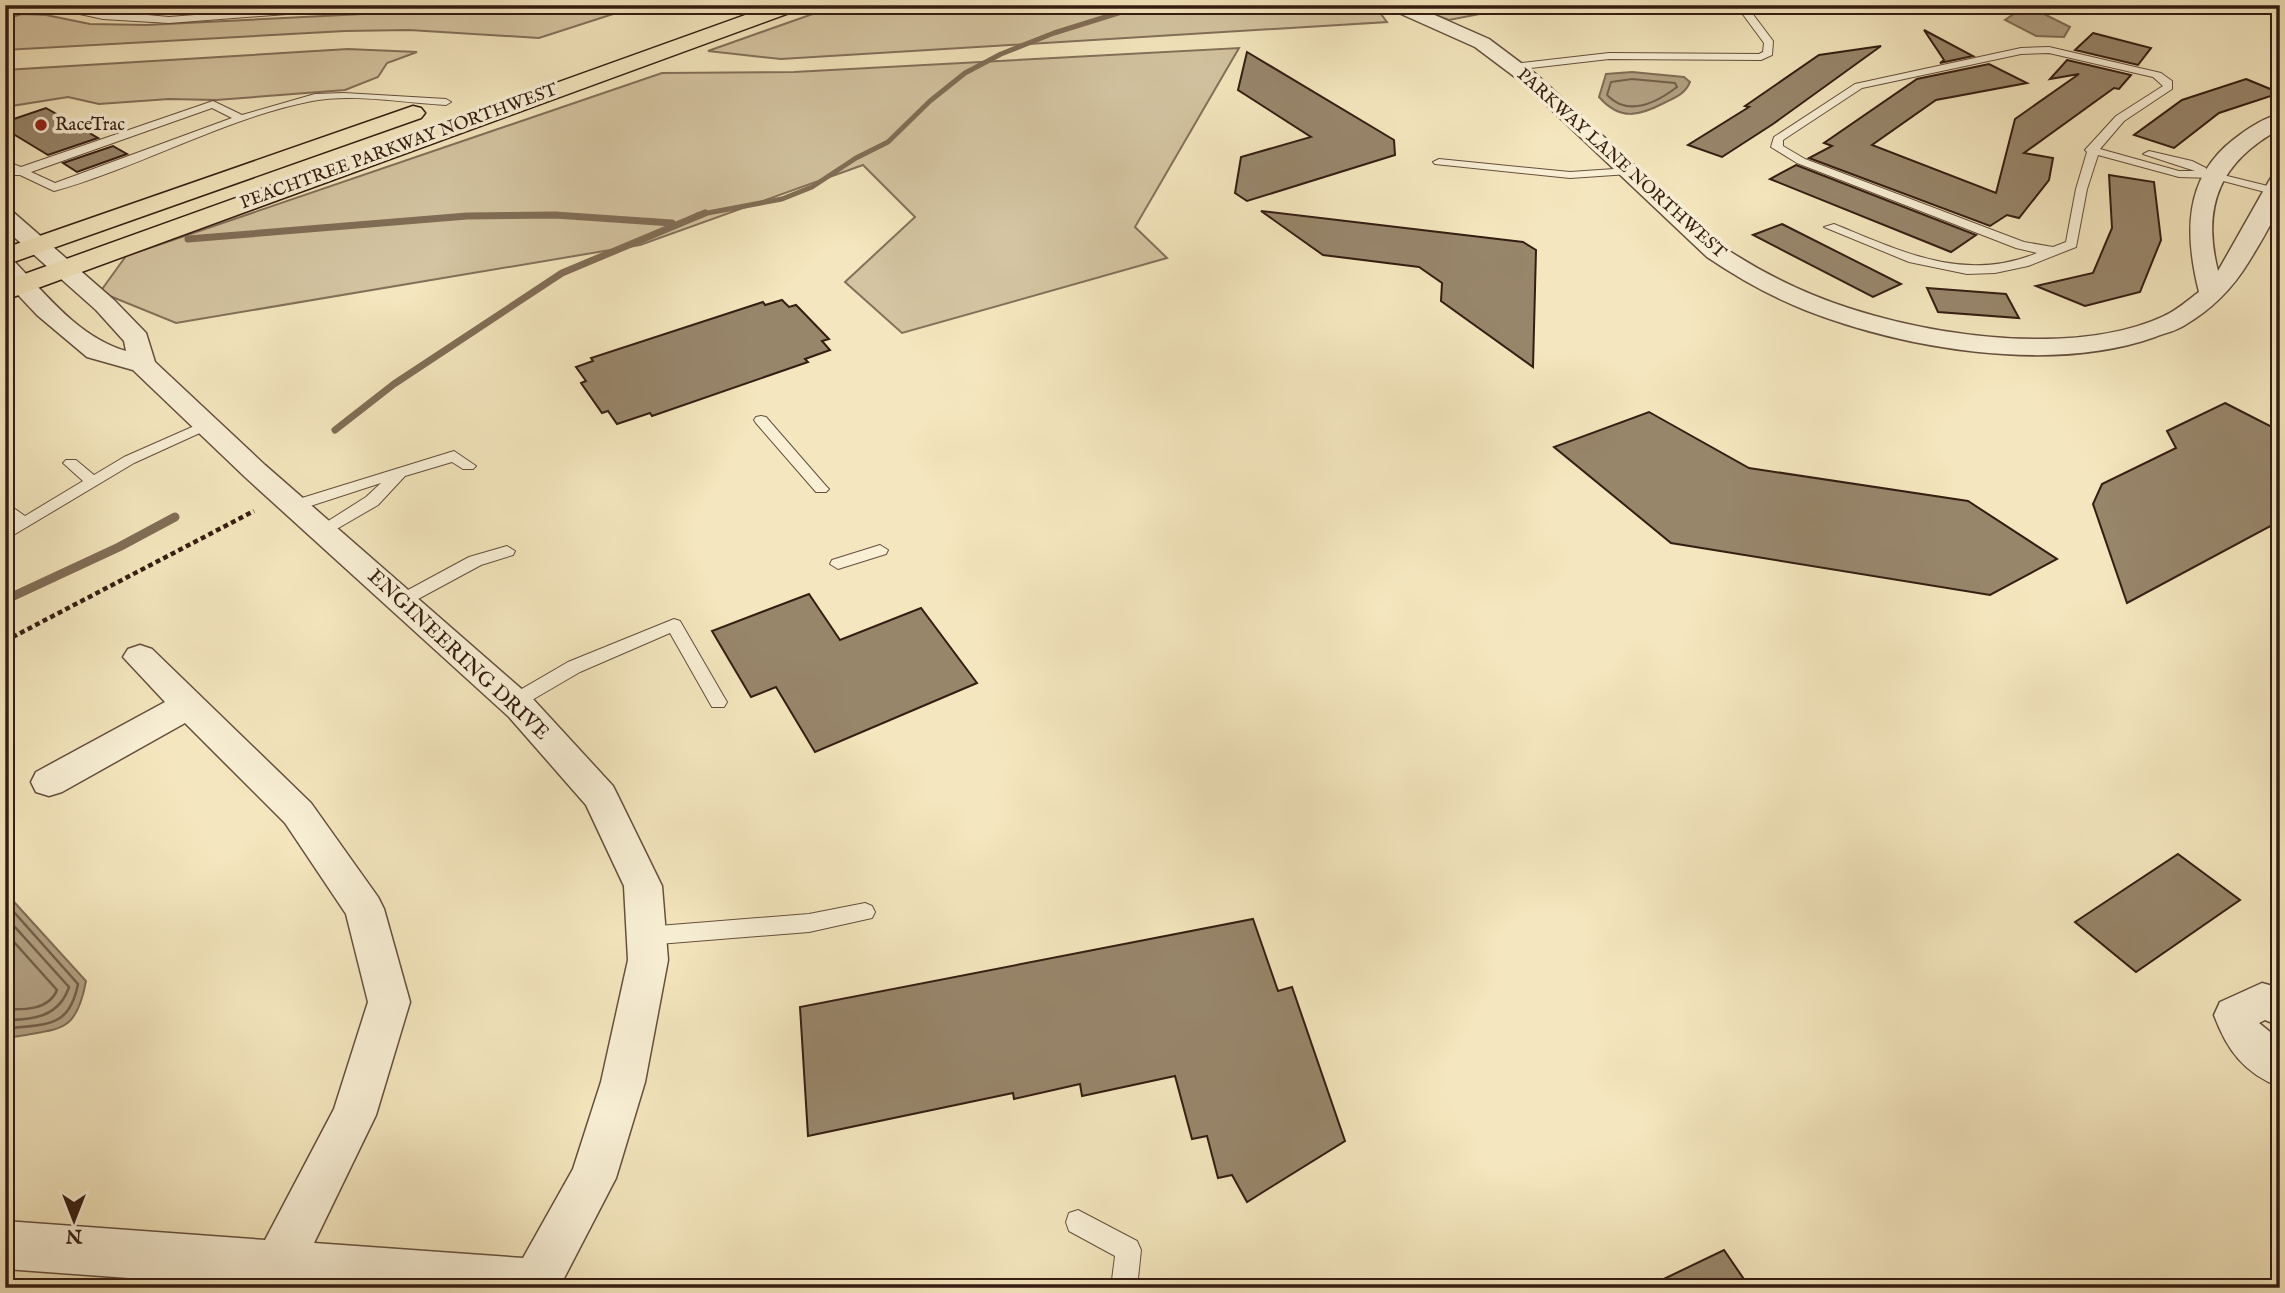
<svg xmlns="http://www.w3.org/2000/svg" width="2285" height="1293" font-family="'IM FELL English',serif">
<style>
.green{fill:#d4c4a1;stroke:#84705a;stroke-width:2}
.water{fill:#b3a284;stroke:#816d56;stroke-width:2}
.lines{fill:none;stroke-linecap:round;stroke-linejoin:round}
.shore-far1{stroke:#74604b;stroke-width:2}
.shore{stroke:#74604b;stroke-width:2.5}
.stream-far2{stroke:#816d56;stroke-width:5}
.stream-far1{stroke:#816d56;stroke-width:7}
.stream{stroke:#816d56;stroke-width:9}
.building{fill:#98866b;stroke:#351d12;stroke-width:2}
.service-casing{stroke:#654f3d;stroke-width:2}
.minor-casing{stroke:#654f3d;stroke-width:3}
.tertiary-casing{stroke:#654f3d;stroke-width:3}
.trunk-casing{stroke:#351d12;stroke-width:3}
.path{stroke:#351d12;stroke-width:4.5;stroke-dasharray:5 3.5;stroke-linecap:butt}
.service{fill:#f8efd5;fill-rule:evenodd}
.minor{fill:#f8efd5;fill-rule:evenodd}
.tertiary{fill:#f8efd5;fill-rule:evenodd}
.trunk{fill:#f4e6be;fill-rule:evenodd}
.poi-dot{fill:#8f2418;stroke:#f8efd5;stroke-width:2.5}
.labels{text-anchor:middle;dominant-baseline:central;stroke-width:7;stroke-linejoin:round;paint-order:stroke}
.far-poi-label{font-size:18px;fill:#351d12;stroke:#f8efd5;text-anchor:start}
.far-street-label{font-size:18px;fill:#351d12;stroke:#f8efd5}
.street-label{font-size:21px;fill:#351d12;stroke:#f8efd5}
</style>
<rect width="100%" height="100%" fill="#f4e6be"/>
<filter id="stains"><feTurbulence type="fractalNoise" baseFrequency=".00286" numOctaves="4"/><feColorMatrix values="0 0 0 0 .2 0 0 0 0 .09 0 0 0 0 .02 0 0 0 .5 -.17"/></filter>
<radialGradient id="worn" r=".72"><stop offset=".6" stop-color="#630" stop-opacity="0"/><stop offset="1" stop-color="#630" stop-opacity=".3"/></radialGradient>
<g class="green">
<path d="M470,5H641L539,38L409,30L345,31L5,50V19L22,14L46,15L90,24L146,25L363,14L413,7L454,8Z"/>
<path d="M838,5H1374L1387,22L781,59L708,51Z"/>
<path d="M1408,5H1464L1485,13L1449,20Z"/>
<path d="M1239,48L1135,227L1167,258L902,333L845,282L915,217L863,165L640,245L176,323L100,292L126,256L662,73L794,72Z"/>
<path d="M348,49L417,52L387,63L378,77L345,90L216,100L169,99L99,104L68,97L5,107V70Z"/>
</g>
<g class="water">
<path d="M2021,9L2044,14L2070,27L2064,37L2036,36L2005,20Z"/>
<path d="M1632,72L1684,77L1690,82C1685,94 1676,97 1664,103C1639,116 1620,121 1599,97L1606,74Z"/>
<path d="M5,892L86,981C76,1034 61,1028 13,1037L5,1035Z"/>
</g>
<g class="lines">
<path class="shore-far1" d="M1632,79L1675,83L1677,87C1656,103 1628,117 1607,95L1611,82Z"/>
<g class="shore">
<path d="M5,902L78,984C69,1030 45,1023 5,1029"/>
<path d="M5,916L69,987C59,1017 33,1020 5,1020"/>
<path d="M5,932L57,990C49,1010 24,1010 5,1009"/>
</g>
<path class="stream-far2" d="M697,215L782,199L812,187L856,158L888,142L930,101L965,73L1001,54L1054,33L1144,5"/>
<g class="stream-far1">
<path d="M188,239L467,216L555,215L672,223"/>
<path d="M335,430L394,384L562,273L705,213"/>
</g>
<path class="stream" d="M5,600L119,547L175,517"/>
</g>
<g class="building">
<path d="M1924,30L1973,56L1940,63L1944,60Z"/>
<path d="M2093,33L2151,48L2138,65L2075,50Z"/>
<path d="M1881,46L1773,124L1722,157L1688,145L1749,107L1745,106L1819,55Z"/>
<path d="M1247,52L1394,140L1395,155L1247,201L1235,193L1241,157L1311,137L1238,90Z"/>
<path d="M2067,60L2131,75L2119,89L2114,88L2024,153L2053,158L2049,180L2019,218L2007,215L1990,226L1809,158L1832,146L1824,143L1917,79L1989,64L2027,83L1936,100L1872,145L1996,193L2015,119L2079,74L2050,79Z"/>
<path d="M2246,79L2280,93L2219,113L2174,148L2134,135L2182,100Z"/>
<path d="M46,108L98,138L48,155L5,129V122Z"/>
<path d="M113,146L127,154L77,172L63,163Z"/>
<path d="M1796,165L1976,235L1951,252L1770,179Z"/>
<path d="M2109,175L2154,182L2161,240L2140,292L2085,306L2036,286L2093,273L2112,228Z"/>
<path d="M1261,211L1523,242L1536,250L1533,367L1441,301L1442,283L1419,267L1323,255Z"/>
<path d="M1782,224L1901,284L1873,297L1753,235Z"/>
<path d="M1927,288L2006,294L2019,318L1938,312Z"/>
<path d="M782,300L789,307L796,305L829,339L822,341L830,350L805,359L808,362L652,416L650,413L617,424L608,411L602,413L581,383L586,381L576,367L593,361L591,358L763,302L765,305Z"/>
<path d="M2225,403L2280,431V521L2127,603L2093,504L2102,484L2176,448L2167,431Z"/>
<path d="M1649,412L1749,468L1968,501L2057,559L1990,595L1671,543L1554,447Z"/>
<path d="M809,594L840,640L921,608L977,683L815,752L776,687L751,697L712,631Z"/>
<path d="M2178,854L2240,900L2136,972L2075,922Z"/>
<path d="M1253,919L1278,991L1292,987L1345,1141L1247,1202L1232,1175L1218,1178L1207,1136L1192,1139L1175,1076L1082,1096L1080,1084L1014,1099L1013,1093L808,1136L800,1007Z"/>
<path d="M1724,1250L1750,1288H1645Z"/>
</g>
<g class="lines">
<g class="service-casing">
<g id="service">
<path d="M38,5L169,17L324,5H370L365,8L169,23L103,19Z"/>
<path d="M1736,5H1746L1773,41L1772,55L1761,60L1609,59L1513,70L1508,67L1513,64L1609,53L1759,54L1763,52L1764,43Z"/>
<path d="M2049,47L2161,73L2172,81V89L2124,121L2100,149L2179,171H2195L2143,154L2149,151L2192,161L2206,168L2207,171L2280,189V196L2212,178L2179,177L2098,155L2087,189L2076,247L2028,266L1995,273L1967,274L1909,262L1824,227L1834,224C1903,252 1964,283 2037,253L2016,248L1797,163L1771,147L1774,137L1855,84L2021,48ZM2049,53L2153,77L2163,86L2116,116L2085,150L2087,152L2076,189L2066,242L2053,247L2024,242L1805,159L1783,146V140L1862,88L2021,54Z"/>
<path d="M344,93L446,99L451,102L446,105C405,103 352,93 312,101C225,118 140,167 54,191L20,175H12L11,171L5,168V161L21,167L213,101L242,115L315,94ZM212,108L232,118L55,183L31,172Z"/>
<path d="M1439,159L1570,172L1629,168L1635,171L1629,174L1570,178L1435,164L1433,162Z"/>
<path d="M761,416L766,417L826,486L829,489L826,492H816L756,423L754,420L756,417Z"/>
<path d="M208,420L215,424L213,427L134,463L5,540V528L13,523L5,516V502L25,516L83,481L63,463L66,460H76L94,475L124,457Z"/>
<path d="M454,451L476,466L473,469H463L452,462L405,476L378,505L328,534H316L314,530L366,497L381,483L295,511L287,506L289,502Z"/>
<path d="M880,545L888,550L886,554L838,569L830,564L832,560Z"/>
<path d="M507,546L515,551L513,555L481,565L407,605H395L393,601L395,597L469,557Z"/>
<path d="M674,619L680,621L724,697L727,702L724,707H712L670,633L580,672L520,707H508L505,702L508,697L568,662Z"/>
<path d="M865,903L872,906L875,912L872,918L809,932L646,945L639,942L635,936L639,930L646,927L809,914Z"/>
<path d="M1078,1210L1137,1241L1141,1250L1137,1288H1111L1115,1256L1069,1231L1066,1222L1069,1213Z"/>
</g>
</g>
<g class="minor-casing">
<g id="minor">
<path d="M1387,5H1412L1489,39L1537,75L1723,247C1752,266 1781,282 1813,295C1907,334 2069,360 2164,316C2176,311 2188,300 2199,292C2185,236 2183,179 2233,140C2247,129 2263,118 2280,114V129C2221,161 2201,205 2218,271L2269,181L2272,176L2280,174C2280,183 2281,193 2280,201C2276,218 2258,247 2248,263C2232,289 2212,309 2185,325C2176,331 2165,333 2155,337C2051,374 1905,349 1805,310C1770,296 1738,278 1707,257L1523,83L1475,47L1390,9Z"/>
<path d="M5,210L13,212L114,300L146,333L155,362L265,465L533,699L613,786L618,796L662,886L668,960L645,1082L616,1178L559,1288H267L5,1269V1221L265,1240L334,1109L368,1002L346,914L285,823L185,723L62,792L49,796L36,792L31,782L36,772L165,702L123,657L128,649L140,645L152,649L311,803L378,897L384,909L410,1002L376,1115L314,1243L523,1258L573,1169L601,1082L628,960L624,886L586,805L509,717L245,477L133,370L87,357L37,315L5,281V259L14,261C46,295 80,338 126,351L124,341L96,310L5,229Z"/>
<path d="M2262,983L2280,988V1026L2265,1020L2259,1023L2280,1040V1087C2244,1073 2227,1050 2214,1015L2220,1002Z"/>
</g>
</g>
<g class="tertiary-casing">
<g id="tertiary">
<path d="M5,5H24L21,9L5,14Z"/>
<path d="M2267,5H2280V12L2270,9Z"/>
</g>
</g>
<g class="trunk-casing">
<g id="trunk">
<path d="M773,5H803L800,9L5,300V281Z"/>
<path d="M413,106L421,108L425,113L421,118L5,265V248Z"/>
</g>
</g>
<path class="path" d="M5,641L254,511"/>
<use href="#service" class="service"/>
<use href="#minor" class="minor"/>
<use href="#tertiary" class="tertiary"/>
<use href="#trunk" class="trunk"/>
</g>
<circle class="poi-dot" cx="41" cy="125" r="7"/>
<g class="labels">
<g class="far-poi-label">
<text x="55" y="125">RaceTrac</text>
</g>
<g class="far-street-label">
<text transform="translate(399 147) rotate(-20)">PEACHTREE PARKWAY NORTHWEST</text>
<text transform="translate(1621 164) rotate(42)">PARKWAY LANE NORTHWEST</text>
</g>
<g class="street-label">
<text transform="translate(458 655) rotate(43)">ENGINEERING DRIVE</text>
</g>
</g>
<rect width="2285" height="1293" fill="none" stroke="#f4e6be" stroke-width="28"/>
<rect x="7" y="7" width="2271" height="1279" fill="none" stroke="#351d12" stroke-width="3.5"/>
<rect x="14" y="14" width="2257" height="1265" fill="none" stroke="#351d12" stroke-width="2"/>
<g transform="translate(74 1220) rotate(180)" stroke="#f8efd5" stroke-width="5" paint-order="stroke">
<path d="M0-5L12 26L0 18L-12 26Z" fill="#351d12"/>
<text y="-10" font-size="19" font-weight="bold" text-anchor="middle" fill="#351d12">N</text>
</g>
<rect width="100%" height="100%" filter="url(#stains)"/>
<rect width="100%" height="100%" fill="url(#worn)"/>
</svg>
